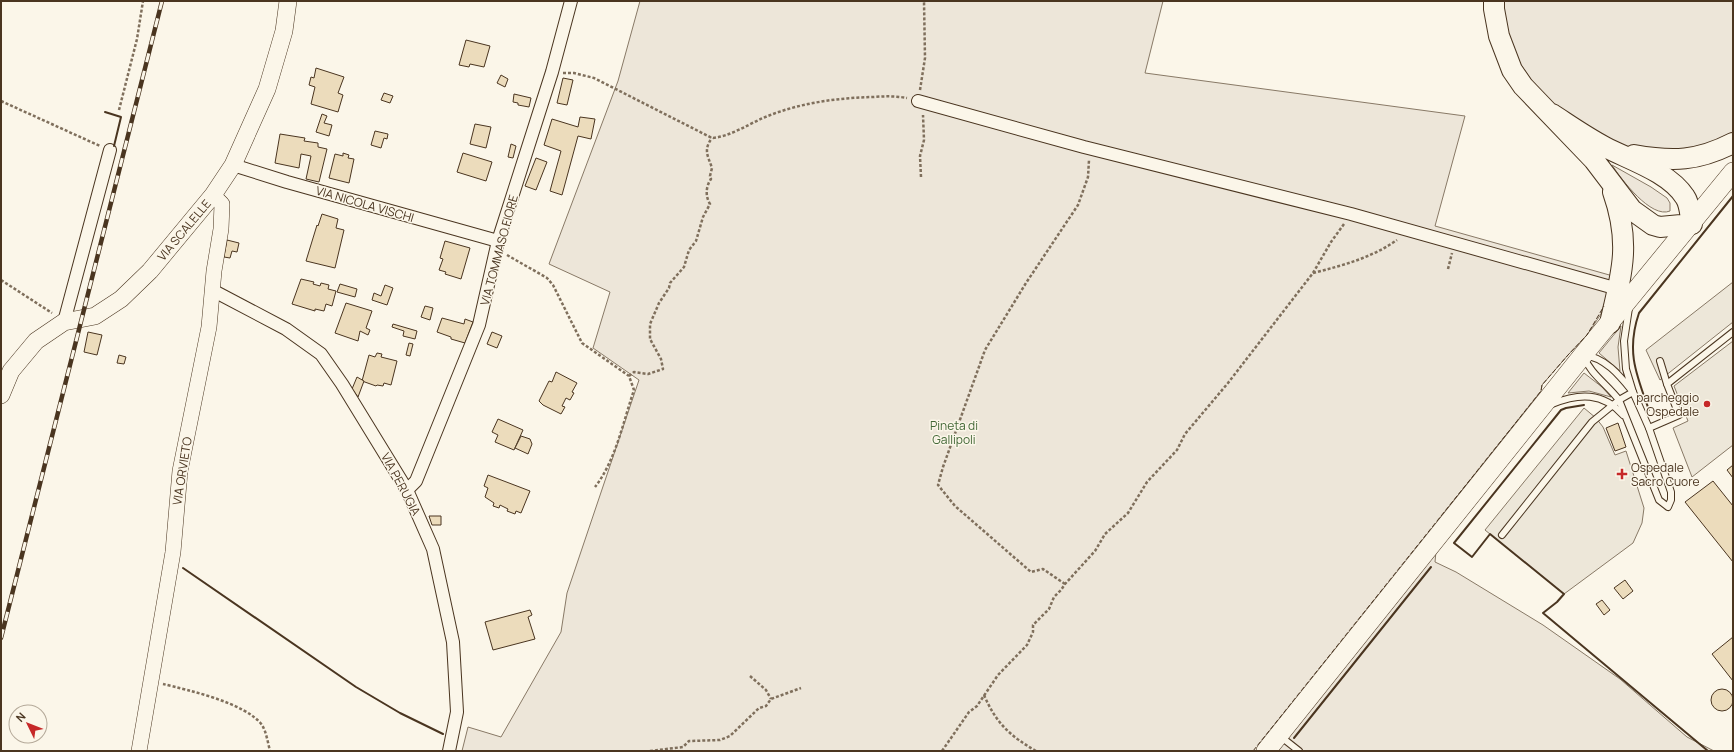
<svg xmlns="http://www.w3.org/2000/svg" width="1734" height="752" font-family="Manrope,sans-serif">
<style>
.green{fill:#ede6d9;stroke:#887966}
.parking{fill:#ede7d9;stroke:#887966}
.building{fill:#ecdcbc;stroke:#4a3520}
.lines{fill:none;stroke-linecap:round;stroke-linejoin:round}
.service-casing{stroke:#4a3520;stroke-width:8}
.minor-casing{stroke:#4a3520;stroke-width:14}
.tertiary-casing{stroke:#4a3520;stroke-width:16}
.secondary-casing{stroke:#4a3520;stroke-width:18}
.primary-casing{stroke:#4a3520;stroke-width:20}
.trunk-casing{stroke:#4a3520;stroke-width:22}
.path{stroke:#7f6f5c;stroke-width:2.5;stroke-dasharray:3 2;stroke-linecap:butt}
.service{stroke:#fbf6e9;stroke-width:6}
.minor{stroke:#fbf6e9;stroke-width:12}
.tertiary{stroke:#fbf6e9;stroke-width:15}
.secondary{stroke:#fbf6e9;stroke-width:17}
.primary{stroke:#fbf6e9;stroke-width:19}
.trunk{stroke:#fbf6e9;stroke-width:20}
.rail-casing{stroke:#4a3520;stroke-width:4.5}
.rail{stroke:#fbf6e9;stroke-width:3;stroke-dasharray:9;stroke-linecap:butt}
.fence{stroke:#4a3520;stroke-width:1;stroke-dasharray:5 2;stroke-linecap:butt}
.wall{stroke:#4a3520;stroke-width:2}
.poi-dot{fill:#c62828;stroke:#fbf6e9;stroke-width:1.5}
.labels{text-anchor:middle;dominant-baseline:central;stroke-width:3;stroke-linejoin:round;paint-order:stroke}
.street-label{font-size:12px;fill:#4a3520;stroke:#fbf6e9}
.poi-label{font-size:12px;fill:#4a3520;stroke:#fbf6e9;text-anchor:end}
.park-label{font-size:12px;fill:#436837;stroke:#fbf6e9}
</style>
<rect width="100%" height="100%" fill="#fbf6e9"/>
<g class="green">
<path d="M640,1H1163L1145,73L1465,116L1435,226L1613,276L1601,314L1587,335L1568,355L1542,385L1541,391L1439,519L1435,562L1456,572L1543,625L1620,679L1687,737L1714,751H462L468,727L501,737L561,632L567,593L639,380L593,348L610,292L549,264L618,81Z"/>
<path d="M1504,1H1733V136L1728,140L1672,152L1623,147L1554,106L1532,81L1521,65L1512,46L1503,11Z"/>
<path d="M1612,165L1651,187L1667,198L1670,203V211C1651,219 1621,179 1612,165Z"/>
<path d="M1621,326L1618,347L1620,371L1599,353Z"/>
<path d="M1584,373L1602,387L1611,397L1589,391L1568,393Z"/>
</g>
<g class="parking">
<path d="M1733,282V322L1660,380L1646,350Z"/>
<path d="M1733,341V445L1692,477L1673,428L1688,421L1674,386Z"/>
<path d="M1584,408L1596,418L1603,427L1615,455L1626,451L1644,508L1642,523L1633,543L1564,594L1485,530Z"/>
</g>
<g class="building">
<path d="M466,40L490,46L484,67L470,64L469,67L459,65Z"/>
<path d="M316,68L344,77L338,93L343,95L338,112L311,104L315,87L309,85L311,77L314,78Z"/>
<path d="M501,75L508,79L505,87L497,83Z"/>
<path d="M563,78L573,80L567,105L557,103Z"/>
<path d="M384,93L393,96L390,103L381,100Z"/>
<path d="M514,94L531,98L529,107L518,105V103L513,102Z"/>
<path d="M322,114L327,116L324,123L332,125L329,136L316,132Z"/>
<path d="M580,117L595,119L591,139L578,136L562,195L550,191L561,151L544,145L552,119L578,127Z"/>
<path d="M475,124L491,127L486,148L470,144Z"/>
<path d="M375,131L388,134L387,139L384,138L381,148L371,145Z"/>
<path d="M280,134L305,138L304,141L318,143V147L327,149L319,182L306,179L311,156L301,154L299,168L275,163Z"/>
<path d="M511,144L516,146L513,158L508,157Z"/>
<path d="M343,153L349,155L348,158L354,159L349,183L329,178L335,154L343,156Z"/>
<path d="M463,153L492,162L486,181L457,172Z"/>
<path d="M536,158L547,162L536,190L525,186Z"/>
<path d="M322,214L338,219L336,228L344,230L335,268L306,261L317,225L318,226Z"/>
<path d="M227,240L239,243L237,252L232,251L230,258L224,257Z"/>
<path d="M445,241L470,248L461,279L445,274L446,272L439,270L443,259L440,258Z"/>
<path d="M301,279L314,282L313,284L320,286L321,283L329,285L328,289L336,291L332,306L326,304L324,311L315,309V311L292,304Z"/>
<path d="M340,284L357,289L355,297L337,292Z"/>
<path d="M385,285L393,288L387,305L372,300L374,293L381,296Z"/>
<path d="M346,303L372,311L366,328L370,330L368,335L360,331L358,341L335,333Z"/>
<path d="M425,306L433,308L430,320L421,317Z"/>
<path d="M442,318L464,324L465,319L473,322L465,343L451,339V337L437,332Z"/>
<path d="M393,324L417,331L415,339L403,336L404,331L392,327Z"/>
<path d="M88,332L102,335L97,355L84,352Z"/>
<path d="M492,332L502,336L497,348L487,344Z"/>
<path d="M409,343L413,344L410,356L406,355Z"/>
<path d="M377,353L382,354L381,357L397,361L391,385L384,383L383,386L377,385L376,386L362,381L369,355L375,357Z"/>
<path d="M119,355L126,357L124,364L117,363Z"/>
<path d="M556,372L577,383L572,392L574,393L570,400L566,398L562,406L565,407L561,414L543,405L539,401L549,381L552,382Z"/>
<path d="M357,377L364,381L358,397L352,389Z"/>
<path d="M498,419L523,430L514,450L495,442L498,435L492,432Z"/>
<path d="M1618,423L1626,447L1615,451L1606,428Z"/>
<path d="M521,436L530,439L532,444L528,454L515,448Z"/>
<path d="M1733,465V478L1727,470Z"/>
<path d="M488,475L530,491L521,513L516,511L515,514L507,511L508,509L500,505L499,508L493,506L494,503L485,497L488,488L484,486Z"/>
<path d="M1713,481L1733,506V562L1685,502Z"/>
<path d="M429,516H441V525H432Z"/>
<path d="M1625,580L1633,591L1623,599L1614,588Z"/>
<path d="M1602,600L1610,610L1604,615L1596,604Z"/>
<path d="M530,610L532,615L528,617L535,639L493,650L485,622Z"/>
<path d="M1733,637V681L1712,654Z"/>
<circle cx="1722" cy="700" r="11"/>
</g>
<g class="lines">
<g class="service-casing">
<g id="service">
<path d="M1629,308L1624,341L1626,369L1633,392L1649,428L1671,492V500L1668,507L1659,500L1619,400C1607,384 1590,374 1583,355C1605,357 1620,376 1633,392"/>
<path d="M1660,361L1667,384"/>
<path d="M1552,404C1579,393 1603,392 1623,415"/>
<path d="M1649,428L1679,415L1667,384L1733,332"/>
<path d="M1502,535L1592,422L1619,400L1633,392"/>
<path d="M1280,736L1299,751"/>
</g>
</g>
<g class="minor-casing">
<g id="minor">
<path d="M918,101L1084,147L1351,214L1618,289"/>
<path d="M233,165L287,182L498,241"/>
<path d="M212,290L286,329L321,354L342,384L407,490L433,549L453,642L457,712L449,751"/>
<path d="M64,322L110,150"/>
<path d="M407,490L416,481L479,325L498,241L552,72L571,1"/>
</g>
</g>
<g class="tertiary-casing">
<path id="tertiary" d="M139,751L173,552L180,471L209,327L214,271L221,229L222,204L213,195"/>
</g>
<g class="secondary-casing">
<path id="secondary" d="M1,395L11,371L36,341L64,322L95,316L121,299L150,271L213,195L233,165L267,89L284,31L288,1"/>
</g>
<g class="primary-casing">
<path id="primary" d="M1266,751L1583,355L1733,172"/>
</g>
<g class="trunk-casing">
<g id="trunk">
<path d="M1494,1V9L1499,36L1512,70L1523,86L1594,160L1632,210L1653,225L1660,227L1692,224C1690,215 1690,204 1685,197C1669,172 1630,160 1605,147C1586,137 1569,125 1552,114"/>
<path d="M1634,155C1673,162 1698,161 1733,143"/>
<path d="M1610,323C1622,273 1631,243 1613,192"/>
</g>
</g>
<g class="path">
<path d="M563,73H574L594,78L712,138C729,137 747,125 763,118C798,103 836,98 873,97C885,96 896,96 907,98"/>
<path d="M920,90L925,58L924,1"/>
<path d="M1,101L100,146"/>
<path d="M119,110L137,39L143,1"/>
<path d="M921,177L920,156L924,140L923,115"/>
<path d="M507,255L547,278L553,285L582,343L629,376L634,390C623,422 616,460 595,487"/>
<path d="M1448,269L1452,253"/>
<path d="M1313,273C1344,265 1371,258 1397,240"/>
<path d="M1,280L52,313"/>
<path d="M629,376L634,372L648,374L663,369L661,359L650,339V324L659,303L669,288L670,283L684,267L689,250L696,241L703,217L710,204C705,196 706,186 711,179L710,176L712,168C708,156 703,150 712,138"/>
<path d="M1065,584L1043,569L1031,572L955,506L938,485L943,467L985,350L1026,283L1078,205L1088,177L1089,160"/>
<path d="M750,676L766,690L771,699"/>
<path d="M163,684C188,690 246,703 262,725C266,731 268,743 270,751"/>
<path d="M984,695C996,723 1010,736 1036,751"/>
<path d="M650,751L683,747L689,741L720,740L730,736L759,708L766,706L771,699L801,688"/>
<path d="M942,751L969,712L977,706L998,675L1027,645L1033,632V625L1049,609L1054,597L1061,590L1065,584L1095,551L1105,534L1128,513L1147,482L1177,450L1185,434L1228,383L1313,273L1331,242L1344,224"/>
</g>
<use href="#service" class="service"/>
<use href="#minor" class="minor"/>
<use href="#tertiary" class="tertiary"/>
<use href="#secondary" class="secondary"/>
<use href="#primary" class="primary"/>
<use href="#trunk" class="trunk"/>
<g class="rail-casing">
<path id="rail" d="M1,638L162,1"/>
</g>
<use href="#rail" class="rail"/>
<path class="fence" d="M1253,751L1541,391L1542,385L1568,355L1587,335L1604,306"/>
<g class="wall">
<path d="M105,112L121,117L114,146"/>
<path d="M1584,405L1566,408L1561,410L1454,543L1472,557L1490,534L1564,594L1557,602L1543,613L1708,751"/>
<path d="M1649,410C1636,374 1626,351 1639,313L1733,196"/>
<path d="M183,568L356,687L400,713L443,734"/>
<path d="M1294,738L1431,567"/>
</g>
</g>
<g class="poi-dot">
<circle cx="1707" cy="404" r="4"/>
<path d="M1620 468h4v4h4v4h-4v4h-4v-4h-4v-4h4z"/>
</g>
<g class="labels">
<g class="street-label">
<text transform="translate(365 204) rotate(16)">VIA NICOLA VISCHI</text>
<text transform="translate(184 230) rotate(-50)">VIA SCALELLE</text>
<text transform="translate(499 250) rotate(-75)">VIA TOMMASO FIORE</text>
<text transform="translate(182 471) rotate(-81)">VIA ORVIETO</text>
<text transform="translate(401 484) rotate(62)">VIA PERUGIA</text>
</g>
<g class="poi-label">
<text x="1699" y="397">parcheggio<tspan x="1699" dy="14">Ospedale</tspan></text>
<text x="1631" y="467" text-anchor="start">Ospedale<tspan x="1631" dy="14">Sacro Cuore</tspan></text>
</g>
<g class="park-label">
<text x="954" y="425">Pineta di<tspan x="954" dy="14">Gallipoli</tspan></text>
</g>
</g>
<rect width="1734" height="752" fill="none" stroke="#4a3520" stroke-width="4"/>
<g transform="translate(28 724) rotate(313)"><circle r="19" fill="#fbf6e9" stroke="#b4a999"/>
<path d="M0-3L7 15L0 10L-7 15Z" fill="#c62828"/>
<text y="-6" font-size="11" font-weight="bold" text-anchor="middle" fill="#4a3520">N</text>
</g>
</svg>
